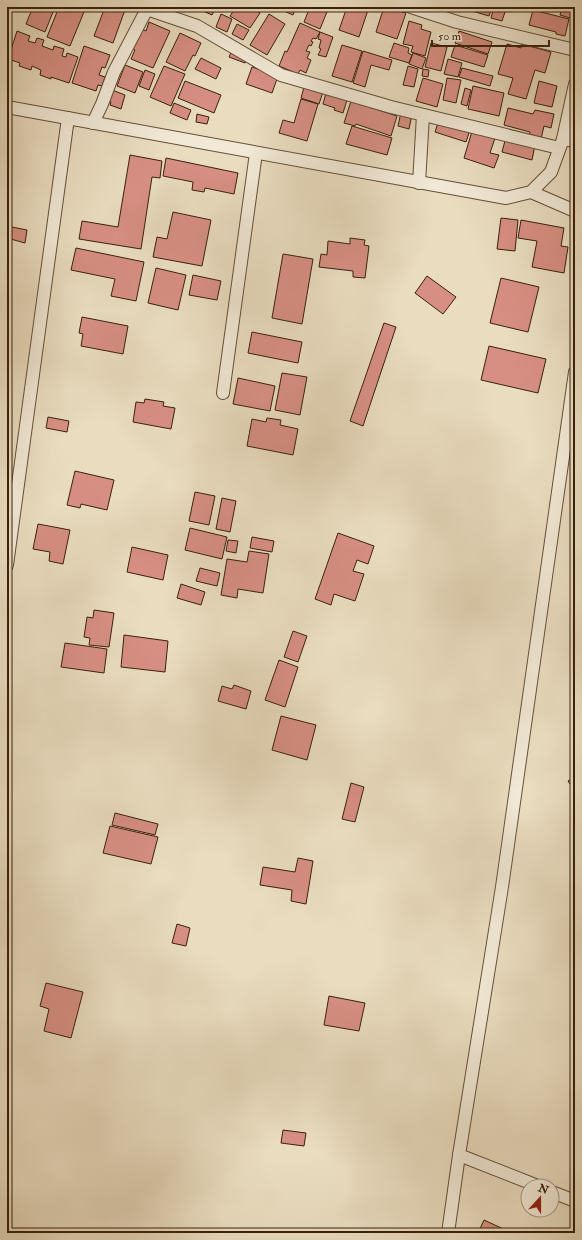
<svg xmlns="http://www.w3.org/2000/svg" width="582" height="1240" font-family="'IM FELL Double Pica',serif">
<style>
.building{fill:#d78f83;stroke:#38210c}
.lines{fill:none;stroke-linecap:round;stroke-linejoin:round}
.minor-casing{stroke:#645039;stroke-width:14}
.minor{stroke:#f1e8d5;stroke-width:12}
</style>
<rect width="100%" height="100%" fill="#e9dcbf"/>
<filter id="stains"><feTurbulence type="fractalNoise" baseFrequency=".005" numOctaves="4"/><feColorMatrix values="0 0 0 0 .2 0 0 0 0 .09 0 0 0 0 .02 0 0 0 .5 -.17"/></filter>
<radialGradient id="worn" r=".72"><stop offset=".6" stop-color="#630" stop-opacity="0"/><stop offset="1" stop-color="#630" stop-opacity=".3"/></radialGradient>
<g class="building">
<path d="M11,7H23L21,11Z"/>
<path d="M33,7H55L45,32L26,24Z"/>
<path d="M59,7H86L70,46L47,37Z"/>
<path d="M105,7H126L113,43L94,36Z"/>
<path d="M194,7H216L212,15Z"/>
<path d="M236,7H249L260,13L250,28L230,16Z"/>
<path d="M275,7H296L293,15Z"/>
<path d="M310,7H329L320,29L304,22Z"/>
<path d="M347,7H369L359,37L339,30Z"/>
<path d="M384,7L406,13L397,39L376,32Z"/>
<path d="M445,7H462L460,12Z"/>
<path d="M463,7H492L489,16L462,8Z"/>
<path d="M494,7H500L506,9L502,21L491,18Z"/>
<path d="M537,7H551L549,12Z"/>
<path d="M562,7H572L570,18L560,15Z"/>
<path d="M533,10L569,19L565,36L556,34V32L529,25Z"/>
<path d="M221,14L232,19L227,32L216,27Z"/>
<path d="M269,14L285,24L267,55L250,45Z"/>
<path d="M409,21L422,25L421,29L431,32L425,56L411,52L413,46L403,44Z"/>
<path d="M149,22L170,31L153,68L131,59L135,50L131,48L140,28L146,31Z"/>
<path d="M300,23L320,32L316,39L313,38L311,41L313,42L311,46L309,45L306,51L310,52L307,58L311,60L306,73L300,70L298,74L279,66L285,51L287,52Z"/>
<path d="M237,24L249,30L243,40L232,34Z"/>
<path d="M17,31L30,36L28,41L35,43L37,38L44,40L42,46L53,50L54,46L64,49L62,56L66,57L67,53L78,57L69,83L51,77V79L40,75L41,70L32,66L31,70L19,66L20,63L8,59Z"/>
<path d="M459,31L492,42L488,54L455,43Z"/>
<path d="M320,32L333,37L326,57L318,55L321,49L319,48L321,40L318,39Z"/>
<path d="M180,33L201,43L195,56L193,55L185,71L166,62Z"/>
<path d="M394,43L409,48L408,53L412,55L409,63L389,57Z"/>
<path d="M431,43L447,47L441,71L425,67Z"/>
<path d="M507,44L521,48L522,44L551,52L545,73L535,70L526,99L508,94L513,78L498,74Z"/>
<path d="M342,45L362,51L352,82L332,76Z"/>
<path d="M455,45L488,55L484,67L451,57Z"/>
<path d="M84,46L110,55L105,68L102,67L99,75L105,77L102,86L98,85L96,91L72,83Z"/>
<path d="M232,50L248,57L245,63L229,57Z"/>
<path d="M363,51L392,60L389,70L371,65L365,87L353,83Z"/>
<path d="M413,53L426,58L422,69L409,64Z"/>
<path d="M201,58L221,68L216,79L195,69Z"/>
<path d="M448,59L462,63L458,77L444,74Z"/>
<path d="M125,65L143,72L135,93L117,86Z"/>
<path d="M164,66L185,74L171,106L150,97Z"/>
<path d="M408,66L418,69L414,87L403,85Z"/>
<path d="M252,67L278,76L272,93L246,84Z"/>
<path d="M462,68L493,76L490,86L459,77Z"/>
<path d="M423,69L429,70L428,77L422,76Z"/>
<path d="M145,70L155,74L149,90L139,86Z"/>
<path d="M423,78L443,84L437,107L416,101Z"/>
<path d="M447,78L461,80L456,103L443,100Z"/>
<path d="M185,81L221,95L214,113L178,98Z"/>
<path d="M539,81L557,86L552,107L534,103Z"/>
<path d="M473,86L504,93L499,116L468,109Z"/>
<path d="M304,87L323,92L319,104L301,98Z"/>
<path d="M465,88L471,90L467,106L461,104Z"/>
<path d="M112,90L125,95L121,109L110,105L111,102L109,101Z"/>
<path d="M326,93L347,100L343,113L334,110L335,108L323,104Z"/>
<path d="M301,99L318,104L307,141L279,133L283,120L294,123Z"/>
<path d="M351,101L397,116L391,136L356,124L355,126L344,123Z"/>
<path d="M174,103L191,110L187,120L170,113Z"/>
<path d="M508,108L533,114L535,110L554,114L551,128L544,126L541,139L529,136L530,132L504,125Z"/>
<path d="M401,112L412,114L409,129L398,126Z"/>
<path d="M197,114L209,117L207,124L196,122Z"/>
<path d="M439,120L470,130L466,142L435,132Z"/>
<path d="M352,126L392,138L387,155L346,144Z"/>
<path d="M473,128L496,135L490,153L499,155L494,168L464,158Z"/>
<path d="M506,137L535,145L532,160L502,152Z"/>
<path d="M130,155L162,161L160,178L152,177L141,249L79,239L82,221L118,227Z"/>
<path d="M166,158L238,173L234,194L205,188L204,192L192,190L193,182L163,176Z"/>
<path d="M173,212L211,220L202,266L153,257L157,237L167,239Z"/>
<path d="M501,218L518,220L515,251L497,249Z"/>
<path d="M521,220L564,228L561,246L568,247L564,273L532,267L537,241L518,238Z"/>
<path d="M7,226L27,230L25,243L7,238Z"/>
<path d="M350,238L365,240L364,245L369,246L365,278L353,277V271L319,267L321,254L327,255L328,241L350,244Z"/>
<path d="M76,248L144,262L136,301L111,296L115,279L71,270Z"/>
<path d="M283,254L313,259L302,324L272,318Z"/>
<path d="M156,268L186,275L178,310L148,303Z"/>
<path d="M193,275L221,281L217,300L189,295Z"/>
<path d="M427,276L456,297L443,314L415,293Z"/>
<path d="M501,278L539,287L528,332L490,323Z"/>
<path d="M82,317L128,326L123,354L81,346L83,334L79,333Z"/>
<path d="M384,323L396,327L363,426L350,421Z"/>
<path d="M252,332L302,342L298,363L248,353Z"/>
<path d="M489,346L546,359L538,393L481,380Z"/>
<path d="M282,373L307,377L300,415L275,410Z"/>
<path d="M238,378L275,386L270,411L233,404Z"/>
<path d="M145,399L164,402L163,406L175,408L171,429L133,422L136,402L144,403Z"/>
<path d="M48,417L69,421L67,432L46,428Z"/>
<path d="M267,418L281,420L280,425L298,429L293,455L247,446L252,419L266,422Z"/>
<path d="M75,471L114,480L107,510L81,504L80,508L67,505Z"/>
<path d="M195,492L215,496L209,525L189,521Z"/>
<path d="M222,498L236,501L230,532L216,529Z"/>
<path d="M38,524L70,530L63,564L49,561L50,552L33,549Z"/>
<path d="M190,528L227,537L222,559L185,550Z"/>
<path d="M338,533L374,546L368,564L357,560L353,571L364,574L355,601L334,594L331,605L315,599Z"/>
<path d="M252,537L274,541L272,552L250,548Z"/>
<path d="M228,540L238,541L236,553L226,551Z"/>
<path d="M132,547L168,555L163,580L127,572Z"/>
<path d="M249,551L269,554L263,593L238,589L237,598L221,595L227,559L247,562Z"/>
<path d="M200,568L220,573L217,586L196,581Z"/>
<path d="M181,584L205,592L201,605L177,598Z"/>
<path d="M94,610L114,613L109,647L89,645L90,638L84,637L87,617L93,618Z"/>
<path d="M293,631L307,636L298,662L284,657Z"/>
<path d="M124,635L168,641L165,672L121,667Z"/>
<path d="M65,643L107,649L104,673L61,667Z"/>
<path d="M279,660L298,667L285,707L265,700Z"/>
<path d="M234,685L251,691L246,709L218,701L222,686L232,689Z"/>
<path d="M281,716L316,725L307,760L272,750Z"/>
<path d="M575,777V791L568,781Z"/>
<path d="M351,783L364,787L355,822L342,819Z"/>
<path d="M115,813L158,824L155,835L112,825Z"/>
<path d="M110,826L158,837L151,864L103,853Z"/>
<path d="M298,858L313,861L306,904L291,901L292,890L260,885L263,867L295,872Z"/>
<path d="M177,924L190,928L186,946L172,943Z"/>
<path d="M46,983L83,992L71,1038L44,1031L49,1009L40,1006Z"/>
<path d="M329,996L365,1003L359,1031L324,1025Z"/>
<path d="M283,1130L306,1133L304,1146L281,1143Z"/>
<path d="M484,1220L512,1233H478Z"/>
</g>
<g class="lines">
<g class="minor-casing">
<g id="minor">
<path d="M141,7L197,26L281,75L391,107L559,148"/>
<path d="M411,7L457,22L575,50"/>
<path d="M7,107L506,198L531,192L551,172L563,139L575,84"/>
<path d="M93,123L102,104L114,72L148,7"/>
<path d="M563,139L575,141"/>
<path d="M419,183L423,115"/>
<path d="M531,192L575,211"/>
<path d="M223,393L256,153"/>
<path d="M7,565L68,118"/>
<path d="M459,1155L538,1186"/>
<path d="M552,1192L575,1201"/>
<path d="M448,1233L459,1155L502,887L575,372"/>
</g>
</g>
<use href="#minor" class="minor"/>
</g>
<rect width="582" height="1240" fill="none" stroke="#e9dcbf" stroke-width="24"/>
<rect x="8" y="8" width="566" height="1224" fill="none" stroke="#38210c" stroke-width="2"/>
<rect x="12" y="12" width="558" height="1216" fill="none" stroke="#38210c"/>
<g transform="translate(540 1198) rotate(21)"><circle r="19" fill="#f1e8d5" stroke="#a79885"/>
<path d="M0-3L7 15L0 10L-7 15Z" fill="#8f2418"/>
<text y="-6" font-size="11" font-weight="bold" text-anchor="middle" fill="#38210c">N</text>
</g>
<path d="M432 40v6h117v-6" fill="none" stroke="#38210c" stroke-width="2"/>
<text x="438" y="40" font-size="12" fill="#38210c" stroke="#f1e8d5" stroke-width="3" paint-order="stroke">50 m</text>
<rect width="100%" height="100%" filter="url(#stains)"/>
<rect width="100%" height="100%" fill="url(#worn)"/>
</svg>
